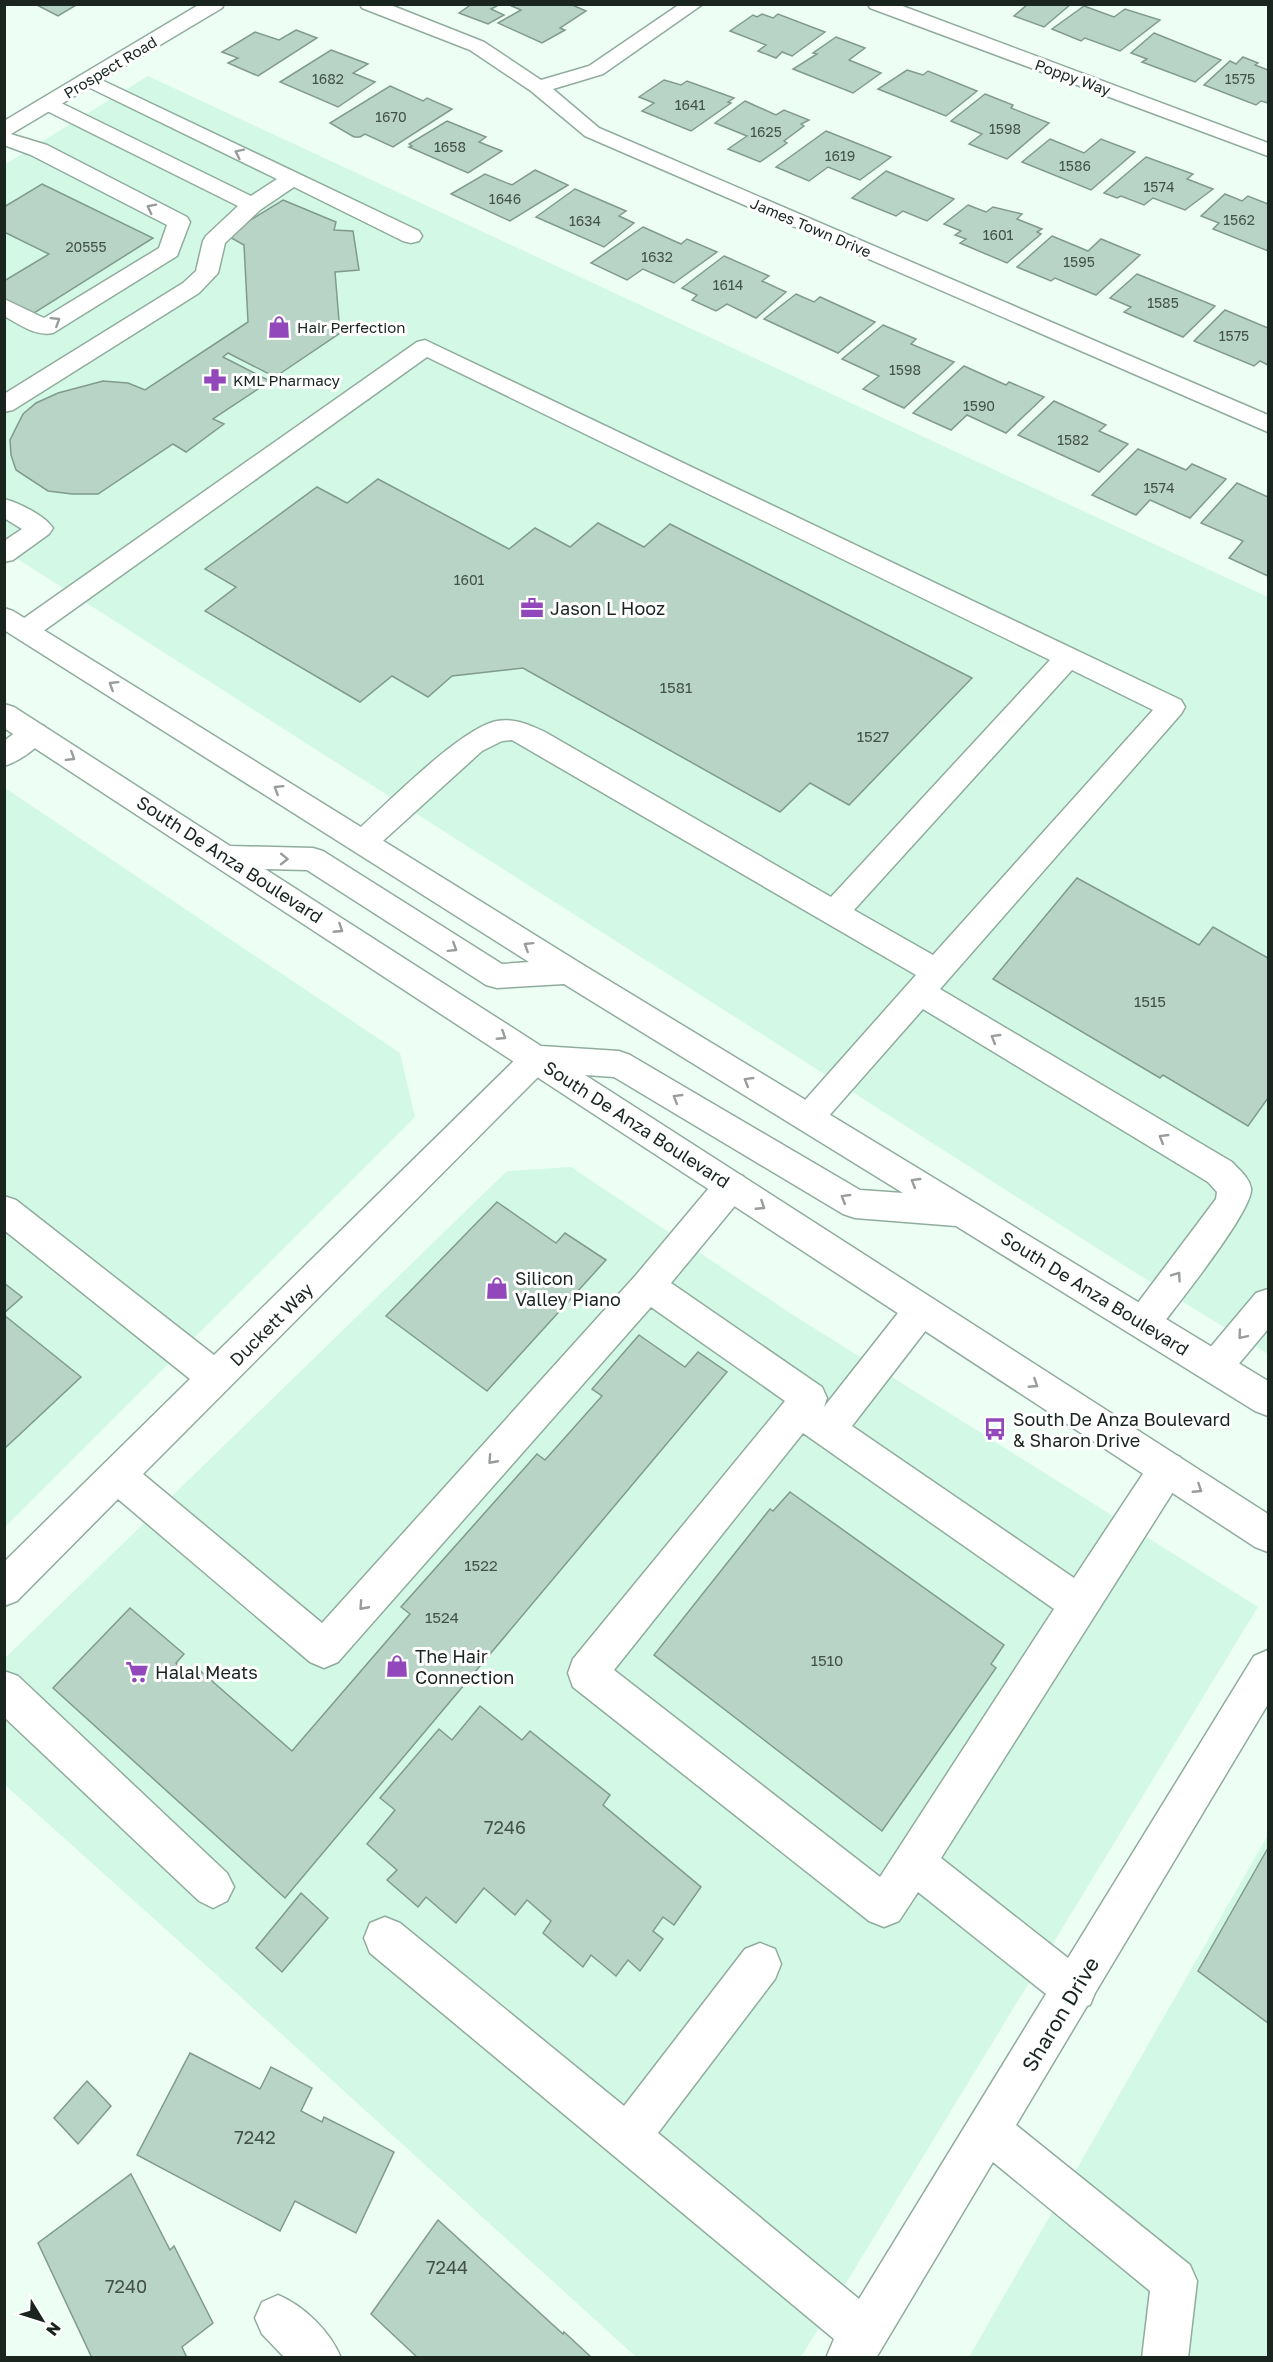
<svg xmlns="http://www.w3.org/2000/svg" width="1273" height="2362" font-family="'Golos Text',sans-serif">
<style>
.built{fill:#d3f9e6}
.building{fill:#b8d4c6;stroke:#809b8e;stroke-width:1.5}
.lines{fill:none;stroke-linecap:round;stroke-linejoin:round}
.minor-casing{stroke:#90ac9e;stroke-width:3}
.major-casing{stroke:#90ac9e;stroke-width:3}
.minor{fill:#fff;fill-rule:evenodd}
.major{fill:#fff;fill-rule:evenodd}
.oneway{stroke:#989d9b}
.labels{text-anchor:middle;dominant-baseline:central;stroke-width:6;stroke-linejoin:round;paint-order:stroke}
.far-number-label{font-size:14px;fill:#42514a}
.far-street-label{font-size:15px;fill:#1a2520;stroke:#fff}
.far-poi-label{font-size:15px;fill:#1a2520;stroke:#fff;text-anchor:start}
.number-label{font-size:15px;fill:#42514a}
.poi-label{font-size:18px;fill:#1a2520;stroke:#fff;text-anchor:start}
.street-label{font-size:18px;fill:#1a2520;stroke:#fff}
.near-number-label{font-size:18px;fill:#42514a}
.near-street-label{font-size:21px;fill:#1a2520;stroke:#fff}
</style>
<rect width="100%" height="100%" fill="#edfef5"/>
<g class="built">
<path d="M148,76L1268,597V1354L1139,1275L5,551L4,165Z"/>
<path d="M5,788L400,1053L415,1117L5,1527Z"/>
<path d="M571,1167L787,1311L1258,1607L801,2357H636L220,1978L5,1785V1658L507,1171Z"/>
<path d="M1268,1835V2357H969Z"/>
</g>
<g class="building">
<path d="M35,4H78L58,16Z"/>
<path d="M472,4H494L497,6L491,9L504,15L488,24L459,13Z"/>
<path d="M507,4H570L586,11L560,28L565,30L542,43L498,23L521,10Z"/>
<path d="M1028,4H1071L1044,27L1014,16Z"/>
<path d="M1084,6L1114,17L1125,9L1160,20L1120,51L1085,38L1081,41L1052,29Z"/>
<path d="M762,14L773,18L778,14L825,32L792,56L782,52L776,58L758,51L766,45L730,31L753,15L757,17Z"/>
<path d="M296,30L317,38L258,76L228,63L238,58L222,52L255,32L279,40Z"/>
<path d="M1154,33L1221,60L1195,82L1142,62L1147,59L1131,53Z"/>
<path d="M836,37L865,48L849,60L881,73L853,93L793,69L817,54L813,53Z"/>
<path d="M331,50L368,64L353,73L375,82L338,107L280,82Z"/>
<path d="M1243,57L1258,63L1255,65L1268,70V103L1261,101L1256,105L1204,85L1230,61L1236,64Z"/>
<path d="M907,70L923,75L928,71L977,91L946,116L878,89Z"/>
<path d="M664,80L681,85L687,81L734,98L728,102L731,103L691,131L642,111L654,103L639,97Z"/>
<path d="M390,86L423,101L427,98L452,109L393,147L365,134L360,137H354L330,123Z"/>
<path d="M985,94L1013,105L1011,108L1049,123L1007,159L969,144L982,134L951,121Z"/>
<path d="M745,101L776,115L784,110L809,120L801,124L804,126L784,141L787,143L760,162L728,149L747,136L715,123Z"/>
<path d="M447,121L486,137L479,142L502,151L468,173L409,147L412,146L409,144Z"/>
<path d="M826,131L891,157L860,180L828,167L809,181L776,167Z"/>
<path d="M1050,139L1084,153L1101,139L1135,152L1091,190L1022,162Z"/>
<path d="M1146,157L1193,174L1187,179L1213,189L1185,210L1153,198L1144,205L1121,196L1117,198L1104,193Z"/>
<path d="M535,170L568,185L510,221L451,194L485,174L512,185Z"/>
<path d="M886,171L954,199L927,221L903,211L896,216L852,198Z"/>
<path d="M42,184L153,238L31,315L4,301V281L49,254L4,232V207Z"/>
<path d="M575,189L626,211L619,216L634,223L604,247L536,217Z"/>
<path d="M1225,194L1242,201L1248,196L1268,204V251L1213,229L1219,223L1201,216Z"/>
<path d="M283,200L336,222L334,230L353,231L359,270L335,272L340,333L275,377L228,353L223,357L270,381L213,419L224,424L186,452L173,444L98,494H72L48,491L16,470L11,455L10,440L23,414L36,403L58,393L103,381L128,383L145,390L248,322L244,245L226,235Z"/>
<path d="M968,205L986,212L993,207L1022,214L1017,219L1042,229L1037,232L1041,234L1007,263L960,243L966,239L955,235L961,231L944,224Z"/>
<path d="M643,227L681,244L687,239L717,252L674,283L643,269L627,280L591,263Z"/>
<path d="M1052,236L1088,251L1101,239L1140,255L1096,295L1055,278L1051,281L1017,267Z"/>
<path d="M724,256L769,276L762,281L786,292L756,318L727,304L716,311L692,300L697,295L682,288Z"/>
<path d="M1137,274L1215,306L1183,337L1124,312L1131,307L1110,298Z"/>
<path d="M796,294L814,302L820,297L875,322L838,353L764,319Z"/>
<path d="M1225,310L1268,328V365L1260,361L1254,366L1194,341Z"/>
<path d="M883,325L916,339L911,344L954,362L904,408L863,389L879,376L842,359Z"/>
<path d="M964,366L1006,385L1009,382L1044,397L1006,433L967,415L951,430L913,413Z"/>
<path d="M1054,401L1106,425L1099,431L1128,444L1099,472L1018,435Z"/>
<path d="M1138,449L1186,470L1192,464L1226,479L1190,518L1150,500L1136,515L1092,495Z"/>
<path d="M378,479L509,549L535,528L570,547L598,523L644,547L670,524L972,678L849,805L810,783L780,812L523,668L452,676L428,697L392,676L360,702L205,611L236,587L205,569L317,487L347,503Z"/>
<path d="M1237,483L1268,497V576L1229,558L1243,541L1201,523Z"/>
<path d="M1077,878L1199,945L1213,927L1268,958V1098L1248,1126L1163,1075L1160,1078L993,979Z"/>
<path d="M497,1202L556,1243L565,1233L606,1260L487,1391L386,1316Z"/>
<path d="M4,1283L22,1297L4,1313Z"/>
<path d="M4,1315L81,1377L4,1449Z"/>
<path d="M639,1335L685,1367L698,1352L727,1372L285,1898L53,1688L130,1608L184,1654L176,1663L189,1676L196,1667L292,1751L410,1614L401,1607L537,1454L545,1460L602,1396L592,1389Z"/>
<path d="M790,1492L1004,1645L991,1664L996,1668L882,1831L654,1655L770,1509L773,1511Z"/>
<path d="M480,1706L522,1740L530,1731L610,1795L603,1805L701,1887L674,1925L663,1917L653,1931L663,1939L640,1971L628,1960L616,1976L591,1955L583,1967L543,1933L551,1921L527,1900L515,1915L484,1888L456,1923L426,1897L418,1907L387,1880L397,1870L367,1844L395,1810L380,1798L439,1729L452,1740Z"/>
<path d="M1268,1848V2023L1198,1971Z"/>
<path d="M301,1893L328,1918L282,1972L256,1948Z"/>
<path d="M190,2053L260,2089L271,2067L312,2088L301,2111L322,2122L324,2117L394,2152L356,2233L295,2201L280,2231L137,2155Z"/>
<path d="M87,2081L111,2106L78,2144L54,2118Z"/>
<path d="M131,2174L170,2250L174,2246L213,2323L182,2347L187,2358H92L38,2243Z"/>
<path d="M438,2220L563,2334L564,2332L592,2358H418L371,2314Z"/>
</g>
<g class="lines">
<g class="minor-casing">
<g id="minor">
<path d="M360,4H388L484,42L541,80L589,66L680,4H703L603,74L553,89L599,128L1268,415V432L585,136L531,91L470,50L362,8Z"/>
<path d="M868,4H897L1268,143V156L870,8Z"/>
<path d="M89,74L419,231L422,236L419,241L411,243L403,241L294,187L260,210L225,243L218,273L199,293L13,410L4,412V394L183,283L196,271L203,241L206,236L238,206L41,108L38,104L41,100L48,98L55,100L251,196L277,179L82,84L79,80L82,76Z"/>
<path d="M4,132L47,145L187,217L190,222L177,256L53,333C36,337 19,324 4,316V299L44,318L159,248L167,225L31,155L4,145Z"/>
<path d="M425,340L1181,700L1185,707L1181,714L940,989L1232,1162C1239,1170 1249,1177 1251,1188C1255,1209 1172,1311 1155,1334L1143,1338L1131,1334L1126,1323L1131,1312L1216,1199L1217,1192L1208,1182L923,1009L820,1126L809,1130L798,1126L793,1117L798,1108L916,975L512,740L502,741L482,751L373,850L363,853L353,850L348,842L353,834C384,807 460,728 497,721C515,718 529,725 545,732L831,897L1050,660L427,357L35,637L26,639L17,637L13,630L17,623L417,342ZM1072,670L1153,710L933,955L854,910Z"/>
<path d="M4,499C19,503 44,515 53,528L49,534L13,560L4,562V541L22,529L4,518Z"/>
<path d="M34,723L44,726L48,733C40,747 20,761 4,766V741L24,726Z"/>
<path d="M536,1046L547,1050L552,1059L547,1068L143,1474L322,1623L636,1275L719,1176L731,1172L743,1176L748,1186L743,1196L671,1283L822,1387L827,1398L824,1407L909,1299L921,1295L933,1299L938,1310L933,1321L852,1426L1074,1578L1154,1457L1167,1452L1180,1457L1185,1469L1180,1481L941,1858L1068,1958L1254,1656L1268,1650V1704L1095,1993L1090,2005L1087,2006L1016,2125L1190,2265L1197,2281L1188,2358H1142L1150,2291L993,2162L876,2358H826L834,2339L370,1953L364,1938L370,1923L385,1917L400,1923L624,2106L745,1949L760,1943L775,1949L781,1964L775,1979L658,2133L859,2299L1046,1994L918,1892L899,1921L884,1927L869,1921L573,1687L568,1673L573,1659L785,1401L651,1307L338,1662L324,1668L310,1662L118,1499L17,1601L4,1606V1562L190,1379L4,1230V1196L16,1200L214,1355L525,1050ZM803,1433L1054,1609L880,1877L614,1670Z"/>
<path d="M1268,1289V1329L1227,1378L1215,1383L1203,1378L1197,1367L1203,1356L1256,1293Z"/>
<path d="M4,1671L18,1676L227,1873L234,1887L227,1901L213,1908L199,1901L4,1717Z"/>
<path d="M278,2295C304,2306 330,2331 341,2358H285L262,2334L255,2318L262,2302Z"/>
</g>
</g>
<g class="major-casing">
<g id="major">
<path d="M200,4H224L222,8L11,134L4,136V121Z"/>
<path d="M4,608L13,611L580,963L1268,1381V1416L1255,1411L956,1226L855,1218L843,1214L614,1077L585,1075L1268,1514V1552L1255,1547L4,728V704L14,707L230,846L313,848L323,851L502,964L529,962L4,630ZM265,869L307,870L486,985L497,988L564,984L903,1193L860,1190L630,1055L619,1051L541,1046Z"/>
</g>
</g>
<use href="#minor" class="minor"/>
<use href="#major" class="major"/>
</g>
<defs><path id="oneway-chevron" d="M-2-3.5L2.5 0L-2 3.5" fill="none" stroke-width="1.6" stroke-linecap="round" stroke-linejoin="round" transform="scale(1.5)"/></defs>
<g class="oneway">
<use href="#oneway-chevron" transform="translate(239 153) rotate(-154)"/>
<use href="#oneway-chevron" transform="translate(151 208) rotate(-153)"/>
<use href="#oneway-chevron" transform="translate(56 321) rotate(-32)"/>
<use href="#oneway-chevron" transform="translate(113 685) rotate(-148)"/>
<use href="#oneway-chevron" transform="translate(71 757) rotate(32)"/>
<use href="#oneway-chevron" transform="translate(278 789) rotate(-148)"/>
<use href="#oneway-chevron" transform="translate(284 859) rotate(1)"/>
<use href="#oneway-chevron" transform="translate(339 929) rotate(33)"/>
<use href="#oneway-chevron" transform="translate(528 946) rotate(-148)"/>
<use href="#oneway-chevron" transform="translate(453 948) rotate(32)"/>
<use href="#oneway-chevron" transform="translate(502 1036) rotate(33)"/>
<use href="#oneway-chevron" transform="translate(995 1038) rotate(-149)"/>
<use href="#oneway-chevron" transform="translate(748 1081) rotate(-149)"/>
<use href="#oneway-chevron" transform="translate(677 1098) rotate(-149)"/>
<use href="#oneway-chevron" transform="translate(1163 1138) rotate(-149)"/>
<use href="#oneway-chevron" transform="translate(915 1182) rotate(-149)"/>
<use href="#oneway-chevron" transform="translate(845 1198) rotate(-149)"/>
<use href="#oneway-chevron" transform="translate(761 1206) rotate(33)"/>
<use href="#oneway-chevron" transform="translate(1177 1276) rotate(-55)"/>
<use href="#oneway-chevron" transform="translate(1242 1335) rotate(130)"/>
<use href="#oneway-chevron" transform="translate(1034 1384) rotate(33)"/>
<use href="#oneway-chevron" transform="translate(492 1460) rotate(132)"/>
<use href="#oneway-chevron" transform="translate(1198 1489) rotate(33)"/>
<use href="#oneway-chevron" transform="translate(363 1606) rotate(132)"/>
</g>
<defs>
<g id="shop-bare" transform="scale(1.8)"><path d="M-5-2.5h2.3a2.7 3.5 0 0 1 5.4 0H5L5.5 6h-11ZM-1.5-2.5h3a1.5 2.3 0 0 0-3 0Z" fill="#9248ba" stroke="#fff" stroke-width="2.5" paint-order="stroke"/></g>
<g id="pharmacy-bare" transform="scale(1.8)"><path d="M-2-6h4v4h4v4h-4v4h-4v-4h-4v-4h4Z" fill="#9248ba" stroke="#fff" stroke-width="2.5" paint-order="stroke"/></g>
<g id="office-bare" transform="scale(1.8)"><path d="M-6-3h4V-5.5h4V-3h4V5H-6ZM-1-4.5V-3h2v-1.5ZM-6 0V1H6V0Z" fill="#9248ba" stroke="#fff" stroke-width="2.5" paint-order="stroke"/></g>
<g id="bus-bare" transform="scale(1.8)"><path d="M-5-6H5V4H4V6H2V4H-2V6H-4V4H-5ZM-3.5-4V0h7V-4ZM-3.5 1.2v1.5H-2V1.2ZM2 1.2v1.5H3.5V1.2Z" fill="#9248ba" stroke="#fff" stroke-width="2.5" paint-order="stroke"/></g>
<g id="supermarket-bare" transform="scale(1.8)"><path d="M-6-5.5h2.5l.6 2H6L4.5 2H-2.5L-4.4-4H-6ZM-1.5 3.2a1.3 1.3 0 1 0 .1 0ZM3 3.2a1.3 1.3 0 1 0 .1 0Z" fill="#9248ba" stroke="#fff" stroke-width="2.5" paint-order="stroke"/></g>
</defs>
<g fill-rule="evenodd">
<use href="#shop-bare" x="279" y="327"/>
<use href="#pharmacy-bare" x="215" y="380"/>
<use href="#office-bare" x="532" y="608"/>
<use href="#shop-bare" x="497" y="1288"/>
<use href="#bus-bare" x="995" y="1429"/>
<use href="#shop-bare" x="397" y="1666"/>
<use href="#supermarket-bare" x="137" y="1672"/>
</g>
<g class="labels">
<g class="far-number-label">
<text x="328" y="78">1682</text>
<text x="1240" y="78">1575</text>
<text x="690" y="104">1641</text>
<text x="391" y="116">1670</text>
<text x="1005" y="128">1598</text>
<text x="766" y="131">1625</text>
<text x="450" y="146">1658</text>
<text x="840" y="155">1619</text>
<text x="1075" y="165">1586</text>
<text x="1159" y="186">1574</text>
<text x="505" y="198">1646</text>
<text x="1239" y="219">1562</text>
<text x="585" y="220">1634</text>
<text x="998" y="234">1601</text>
<text x="86" y="246">20555</text>
<text x="657" y="256">1632</text>
<text x="1079" y="261">1595</text>
<text x="728" y="284">1614</text>
<text x="1163" y="302">1585</text>
<text x="1234" y="335">1575</text>
<text x="905" y="369">1598</text>
<text x="979" y="405">1590</text>
<text x="1073" y="439">1582</text>
<text x="1159" y="487">1574</text>
<text x="469" y="579">1601</text>
</g>
<g class="far-street-label">
<text transform="translate(110 67) rotate(-31)">Prospect Road</text>
<text transform="translate(1073 77) rotate(20)">Poppy Way</text>
<text transform="translate(811 227) rotate(23)">James Town Drive</text>
</g>
<g class="far-poi-label">
<text x="297" y="327">Hair Perfection</text>
<text x="233" y="380">KML Pharmacy</text>
</g>
<g class="number-label">
<text x="676" y="687">1581</text>
<text x="873" y="736">1527</text>
<text x="1150" y="1001">1515</text>
<text x="481" y="1565">1522</text>
<text x="442" y="1617">1524</text>
<text x="827" y="1660">1510</text>
</g>
<g class="poi-label">
<text x="550" y="608">Jason L Hooz</text>
<text x="515" y="1278">Silicon<tspan x="515" dy="21">Valley Piano</tspan></text>
<text x="1013" y="1419">South De Anza Boulevard<tspan x="1013" dy="21">&amp; Sharon Drive</tspan></text>
<text x="415" y="1656">The Hair<tspan x="415" dy="21">Connection</tspan></text>
<text x="155" y="1672">Halal Meats</text>
</g>
<g class="street-label">
<text transform="translate(230 859) rotate(33)">South De Anza Boulevard</text>
<text transform="translate(637 1124) rotate(33)">South De Anza Boulevard</text>
<text transform="translate(1095 1293) rotate(32)">South De Anza Boulevard</text>
<text transform="translate(271 1324) rotate(-45)">Duckett Way</text>
</g>
<g class="near-number-label">
<text x="505" y="1827">7246</text>
<text x="255" y="2137">7242</text>
<text x="447" y="2267">7244</text>
<text x="126" y="2286">7240</text>
</g>
<g class="near-street-label">
<text transform="translate(1060 2014) rotate(-59)">Sharon Drive</text>
</g>
</g>
<rect width="1273" height="2362" fill="none" stroke="#1a2520" stroke-width="12"/>
<g transform="translate(42 2320) rotate(128)" stroke="#ffffff" stroke-width="4.5" paint-order="stroke">
<path d="M0-4.5L10 22L0 15L-10 22Z" fill="#1a2520"/>
<text y="-9" font-size="16" font-weight="bold" text-anchor="middle" fill="#1a2520">N</text>
</g>
</svg>
